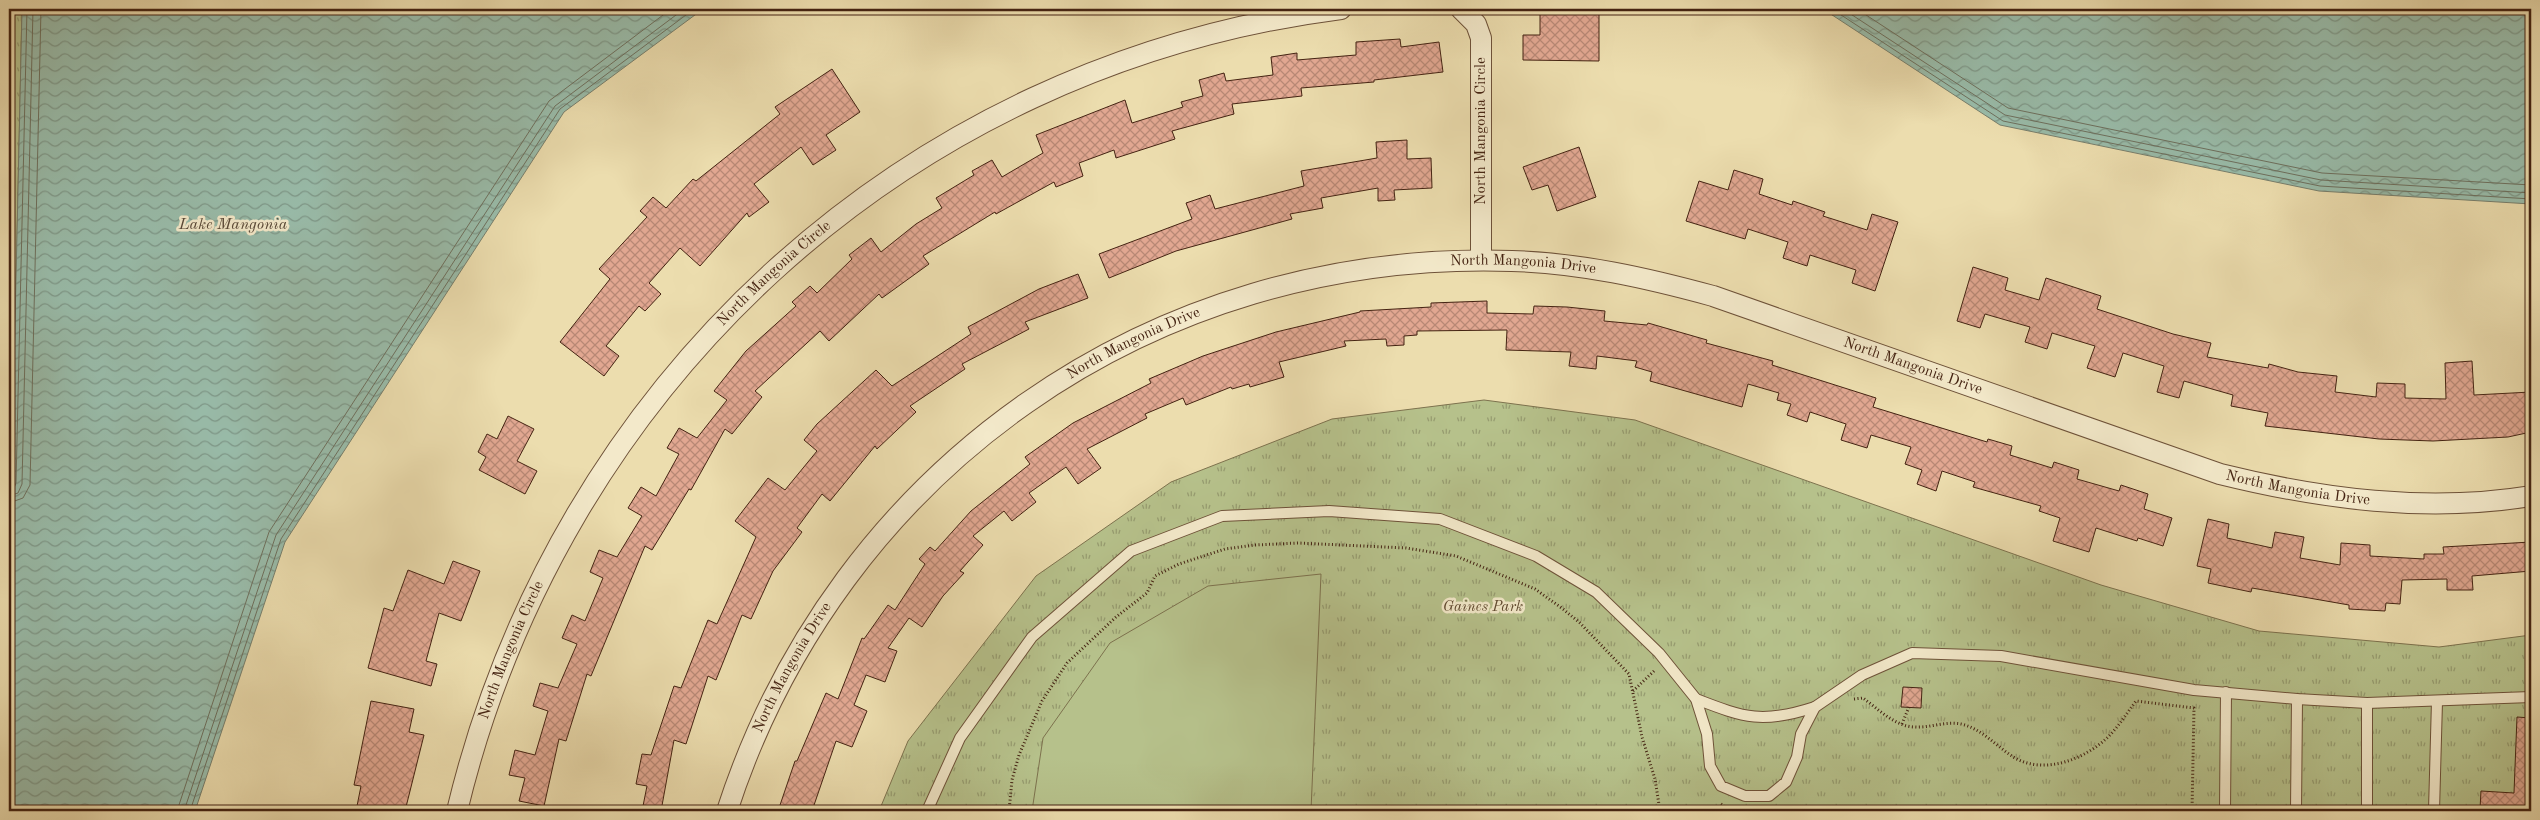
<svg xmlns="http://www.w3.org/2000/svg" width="2540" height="820" font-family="'Old Standard TT',serif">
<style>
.grass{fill:url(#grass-tufts);stroke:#7d724e}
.pitch{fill:#b6c18b;stroke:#7d724e}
.water{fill:url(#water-waves);stroke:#777f6d}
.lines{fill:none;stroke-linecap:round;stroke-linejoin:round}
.shore{stroke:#6e705e;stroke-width:1}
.building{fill:url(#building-cross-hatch);stroke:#442312}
.service-casing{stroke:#6e5239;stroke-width:12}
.minor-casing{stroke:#6e5239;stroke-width:22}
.path{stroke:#442312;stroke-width:3;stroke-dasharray:1 2.5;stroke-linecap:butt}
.service{stroke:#f3e9ca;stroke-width:10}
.minor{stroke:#f3e9ca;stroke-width:20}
.labels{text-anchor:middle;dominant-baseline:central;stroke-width:5;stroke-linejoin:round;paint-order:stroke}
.street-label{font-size:15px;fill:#442312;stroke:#f3e9ca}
.park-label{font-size:15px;font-style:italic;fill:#604a30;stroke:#f3e9ca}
.water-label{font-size:16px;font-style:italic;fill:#594938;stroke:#f3e9ca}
</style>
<defs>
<pattern id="grass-tufts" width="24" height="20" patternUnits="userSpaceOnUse" patternTransform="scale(1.25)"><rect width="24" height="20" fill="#b6c18b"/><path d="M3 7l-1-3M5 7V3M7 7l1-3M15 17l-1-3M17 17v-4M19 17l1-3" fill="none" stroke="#969c70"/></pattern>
<pattern id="water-waves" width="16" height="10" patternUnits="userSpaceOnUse" patternTransform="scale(1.25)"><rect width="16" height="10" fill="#99bcaa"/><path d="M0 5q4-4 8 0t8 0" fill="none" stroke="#7e9889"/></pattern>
<pattern id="building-cross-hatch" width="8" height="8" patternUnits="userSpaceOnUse" patternTransform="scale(1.25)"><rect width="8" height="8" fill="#e1a791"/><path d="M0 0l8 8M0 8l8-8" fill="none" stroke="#b88875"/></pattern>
</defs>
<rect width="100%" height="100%" fill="#ecddae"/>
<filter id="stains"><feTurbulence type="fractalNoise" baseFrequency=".004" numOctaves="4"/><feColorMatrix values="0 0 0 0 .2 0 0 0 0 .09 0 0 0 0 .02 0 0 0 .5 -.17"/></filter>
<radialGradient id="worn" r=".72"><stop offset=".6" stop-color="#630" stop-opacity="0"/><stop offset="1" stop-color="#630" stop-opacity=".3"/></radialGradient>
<g class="grass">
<path d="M9,9H22L9,608Z"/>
<path d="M1484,400L1635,420L2101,585L2259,631L2439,647L2531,635V811H879L908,741L1036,576L1171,482L1332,419Z"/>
</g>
<path class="pitch" d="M1321,574L1311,811H1032L1043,738L1110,643L1208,586Z"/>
<g class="water">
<path d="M22,9H703L564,112L285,542L195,811H9V593Z"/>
<path d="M1823,9H2531V204L2319,191L2000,125Z"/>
</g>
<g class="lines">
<g class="shore">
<path d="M1832,9L2003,121L2320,186L2531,199"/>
<path d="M1843,9L2005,115L2321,180L2531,193"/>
<path d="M1857,9L2008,108L2322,173L2531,185"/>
<path d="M9,489L14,488L16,483L27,9"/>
<path d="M9,496L18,493L22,484L33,9"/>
<path d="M9,503L23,498L30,485L41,9"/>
<path d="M177,811L269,532L549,101L671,9"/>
<path d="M184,811L276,535L555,106L684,9"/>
<path d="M190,811L281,539L560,109L694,9"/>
</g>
</g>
<g class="building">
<path d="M1540,9H1599V61L1523,60V35H1540Z"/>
<path d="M1400,39L1401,47L1439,42L1443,72L1374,80V82L1301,88L1302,96L1232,104L1234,114L1172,131L1175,139L1116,158L1114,150L1079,163L1083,176L1056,187L1054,182L996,214L995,212L923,256L929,264L882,298L879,294L829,341L820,331L755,391L762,397L732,434L725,429L691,490L689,489L652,550L645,546L591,676L587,674L566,741L559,739L544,806L519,801L525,778L509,775L515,750L535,755L548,711L533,706L540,683L558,688L577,644L562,638L572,615L585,621L603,578L590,572L599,550L617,557L642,516L628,508L641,487L656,496L679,454L667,448L679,428L697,438L727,400L714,391L746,351L796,306L792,302L810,286L817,293L852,259L849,255L871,238L881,252L916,224L942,208L936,198L974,175L972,171L992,160L1002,177L1043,153L1036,135L1125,100L1132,123L1183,107L1181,102L1203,96L1199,80L1224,73L1226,81L1273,75L1271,57L1297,53V60L1356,55V42Z"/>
<path d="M832,69L860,112L826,135L836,150L813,165L801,147L754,184L769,202L749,217L747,213L700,266L680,248L649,283L661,294L645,311L639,306L606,346L619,356L604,376L560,342L610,279L599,269L647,217L640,211L653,197L666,208L693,179L696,181L780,114L775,107Z"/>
<path d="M1407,140V159L1431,158L1432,188L1394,190L1395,200L1378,201V188L1321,198L1323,208L1290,214L1292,219L1176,251L1109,278L1099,254L1192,219L1186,203L1210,195L1215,209L1304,186L1301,171L1377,158L1376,142Z"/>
<path d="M1579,147L1596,197L1557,211L1548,185L1532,190L1523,167Z"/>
<path d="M1734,170L1763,179L1759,194L1792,205L1793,201L1825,212L1823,216L1867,230L1872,214L1898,222L1875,291L1852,283L1856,270L1810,255L1807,266L1783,258L1788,242L1748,229L1745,239L1686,221L1699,181L1728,190Z"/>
<path d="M1973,267L2008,278L2005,290L2039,300L2046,278L2101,296L2097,309L2173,334L2211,343L2207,357L2268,368L2269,364L2298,372L2337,376L2335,392L2376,397L2377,383L2405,384V398L2446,399L2445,363L2472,361L2474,395L2531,392V432L2508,437L2433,441L2379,439L2265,426L2268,413L2231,406L2233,395L2184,381L2179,398L2157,392L2164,366L2123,353L2115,377L2087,368L2095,346L2052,333L2047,349L2025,342L2030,327L1985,314L1980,328L1957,321Z"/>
<path d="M1078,274L1088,298L1025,322L1029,329L962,364L965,369L910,406L916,412L877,449L875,446L830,501L822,494L797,528L802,532L773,571L751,619L742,615L716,680L708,676L686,744L674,740L661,811H642L647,786L636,784L642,754L651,755L674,686L681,688L708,620L717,624L756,537L735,521L768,478L785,490L817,451L804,440L817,424L876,370L892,386L971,334L968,327L1039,289Z"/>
<path d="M1487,301V313L1533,314L1534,306L1567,307L1605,311L1604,321L1647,325L1648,323L1707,340L1706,343L1773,361L1772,365L1876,398L1873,407L1987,442L1988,439L2012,446L2010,455L2052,468L2054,462L2079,470L2077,479L2119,491L2121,485L2148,494L2144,509L2172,518L2163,546L2138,538L2137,541L2096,528L2089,552L2053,541L2060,518L2039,511L2041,506L1973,487L1975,482L1942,471L1936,491L1917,484L1922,470L1905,464L1911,447L1871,435L1867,448L1841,440L1846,424L1810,412L1807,422L1787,415L1791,404L1777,400L1779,393L1748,384L1742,407L1650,381L1652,372L1635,367L1637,361L1597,356L1596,369L1569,366L1571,352L1506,350L1507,330L1417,331V335L1404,336V345L1387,346L1386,339L1344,341L1346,346L1279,362L1284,377L1250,387L1249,384L1232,389L1231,387L1186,405L1183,398L1145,414L1147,418L1087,449L1101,468L1078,484L1066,467L1029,493L1036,502L1012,521L1004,511L973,536L983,545L960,571L964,573L943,596L922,627L909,618L888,648L897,651L885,682L866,675L854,705L867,711L852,747L836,741L812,811H778L795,761H797L826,693L838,699L862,638L864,639L888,605L895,610L925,564L919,559L930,547L935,551L971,511L1030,464L1025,457L1073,423L1151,383L1149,379L1203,356L1276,332L1360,312V311L1431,307V303Z"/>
<path d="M508,416L534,429L517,461L537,471L525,494L479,470L486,457L478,452L487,434L497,439Z"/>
<path d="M2208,519L2229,524L2227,538L2272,548L2275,532L2304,537L2300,558L2340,565L2341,543L2370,545V556L2424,559V554H2444L2443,547L2531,542V571L2472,576L2473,590H2447V579L2402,580L2400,604L2386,603L2385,611L2349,609V605L2252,588L2251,592L2208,583L2211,569L2197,566Z"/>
<path d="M453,561L480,571L461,621L439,613L426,661L437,664L431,686L368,668L384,608L393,611L408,570L444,584Z"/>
<path d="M1903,687L1922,688L1921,708L1901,707Z"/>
<path d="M371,701L414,709L409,732L424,735L405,811H356L361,786L354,785Z"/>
<path d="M2517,717L2531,718V811L2480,809L2481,791L2514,793Z"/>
</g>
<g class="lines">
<g class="service-casing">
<g id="service">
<path d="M1696,699C1745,718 1763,724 1815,707"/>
<path d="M927,811L960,738L1032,637L1131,551L1222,516L1329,511L1440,519L1536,556L1596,592L1659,653L1696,699L1707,734L1710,766L1721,786L1745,796H1769L1786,782L1797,757L1801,734L1815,707L1862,675L1912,653L2001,656L2194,690L2297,699L2367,703L2531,697"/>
<path d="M2225,811L2226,692"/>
<path d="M2296,811L2297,699"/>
<path d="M2367,811V703"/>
<path d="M2434,811L2437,701"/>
</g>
</g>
<g class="minor-casing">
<g id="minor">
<path d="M1461,9L1476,24L1481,38V260"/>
<path id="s1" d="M457,811C559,385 904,65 1341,9"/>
<path id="s2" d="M727,811C838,469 1152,249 1512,261C1581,263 1647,278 1713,296L2220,474C2321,499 2427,513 2531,496"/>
</g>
</g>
<g class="path">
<path d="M1633,691L1654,671"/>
<path d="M1854,699L1863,698C1878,709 1896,727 1915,727C1930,728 1945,721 1961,724C1981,728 1997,747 2015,758C2045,775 2085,759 2108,737C2119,726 2127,713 2136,701L2194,708L2192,811"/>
<path d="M1902,724L1909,707"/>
<path d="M1721,804L1731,811"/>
<path d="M1009,811L1012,780L1019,755L1042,701L1067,663L1116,617L1147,593L1155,576L1179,564L1225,549L1255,545L1298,543L1406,548L1456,556L1535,589L1563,609L1580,623L1629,674L1642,737L1655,779L1660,811"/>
</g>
<use href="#service" class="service"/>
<use href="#minor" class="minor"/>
</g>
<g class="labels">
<g class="street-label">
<text transform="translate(1481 131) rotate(-90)">North Mangonia Circle</text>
<text stroke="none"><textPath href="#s2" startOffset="1041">North Mangonia Drive</textPath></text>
<text stroke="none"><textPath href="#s1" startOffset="634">North Mangonia Circle</textPath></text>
<text stroke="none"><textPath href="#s2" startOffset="638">North Mangonia Drive</textPath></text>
<text stroke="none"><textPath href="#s2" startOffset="1446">North Mangonia Drive</textPath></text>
<text stroke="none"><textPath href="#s2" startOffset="1851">North Mangonia Drive</textPath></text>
<text stroke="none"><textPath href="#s1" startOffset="170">North Mangonia Circle</textPath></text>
<text stroke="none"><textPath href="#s2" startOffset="158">North Mangonia Drive</textPath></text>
</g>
<g class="park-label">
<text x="1483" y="607">Gaines Park</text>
</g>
<g class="water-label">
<text x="233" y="225">Lake Mangonia</text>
</g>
</g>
<rect width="2540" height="820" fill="none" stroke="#ecddae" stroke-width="30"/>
<rect x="10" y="10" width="2520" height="800" fill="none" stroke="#442312" stroke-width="2.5"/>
<rect x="15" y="15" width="2510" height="790" fill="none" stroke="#442312"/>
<rect width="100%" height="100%" filter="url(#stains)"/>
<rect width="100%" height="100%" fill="url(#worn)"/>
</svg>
